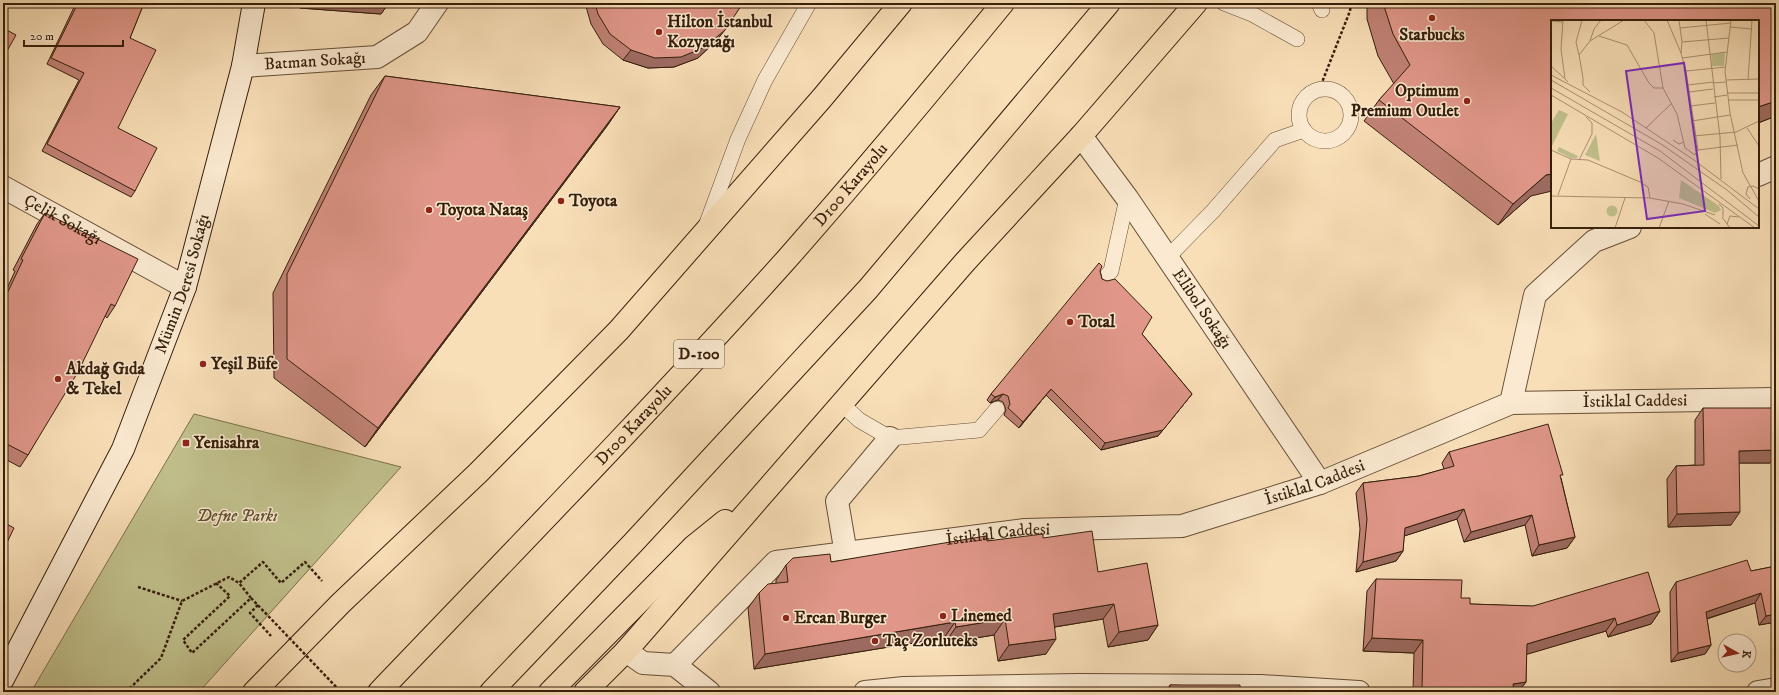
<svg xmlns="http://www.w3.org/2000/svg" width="1779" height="695" font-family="'IM FELL DW Pica',serif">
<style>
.green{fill:#c1c18d;stroke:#7b704c}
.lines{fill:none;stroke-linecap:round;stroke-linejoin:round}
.lane-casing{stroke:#664f36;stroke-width:16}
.street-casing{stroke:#664f36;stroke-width:24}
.secondary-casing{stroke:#351f0b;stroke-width:24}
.highway-casing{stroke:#351f0b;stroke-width:24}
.path{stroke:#351f0b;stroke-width:2.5;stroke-dasharray:3 2;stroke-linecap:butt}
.lane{stroke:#fbead1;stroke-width:15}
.street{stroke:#fbead1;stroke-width:22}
.secondary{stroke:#fbead1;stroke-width:22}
.highway{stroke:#f9dfb8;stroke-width:22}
.path-bridge{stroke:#351f0b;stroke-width:2.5;stroke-dasharray:3 2;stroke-linecap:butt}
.wall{fill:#c18276;stroke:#351f0b}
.shaded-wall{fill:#9d6a60;stroke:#351f0b}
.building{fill:#e09789;stroke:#351f0b}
.poi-dot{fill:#8f2418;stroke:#fbead1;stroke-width:1.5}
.labels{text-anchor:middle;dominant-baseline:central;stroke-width:3;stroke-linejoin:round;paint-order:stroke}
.shield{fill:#fbead1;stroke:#705c46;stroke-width:1}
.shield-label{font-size:16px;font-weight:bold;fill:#351f0b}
.poi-label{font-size:17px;font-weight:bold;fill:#351f0b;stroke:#fbead1;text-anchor:start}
.street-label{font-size:17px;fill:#351f0b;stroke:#fbead1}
.park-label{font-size:17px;font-style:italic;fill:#5f5032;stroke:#fbead1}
.inset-road{fill:none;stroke:#ab9273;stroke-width:1}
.view{fill:#7b2cbf;fill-opacity:0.15;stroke:#7b2cbf;stroke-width:2}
.inset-edge{fill:none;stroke:#351f0b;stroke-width:2}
</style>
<rect width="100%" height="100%" fill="#f9dfb8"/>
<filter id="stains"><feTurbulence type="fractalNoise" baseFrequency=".005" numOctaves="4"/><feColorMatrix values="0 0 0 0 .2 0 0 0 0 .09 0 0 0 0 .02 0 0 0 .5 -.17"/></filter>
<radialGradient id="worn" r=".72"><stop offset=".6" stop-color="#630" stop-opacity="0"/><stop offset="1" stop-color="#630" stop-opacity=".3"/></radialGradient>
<path class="green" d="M194,414L401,467L199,692H31Z"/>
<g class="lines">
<g class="lane-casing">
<g id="lane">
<path d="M1224,3L1252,14L1297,39"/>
<path d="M1319,3L1322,10"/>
<circle cx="1325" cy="115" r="26"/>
<path d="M707,223L738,139L765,80L809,3"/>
<path d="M1167,258L1213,211L1275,140L1304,130"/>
<path d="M1104,279L1111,271L1127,198"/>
<path d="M842,404L859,420L890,438L979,430L997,409"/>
</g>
</g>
<g class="street-casing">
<g id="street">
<path id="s1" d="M243,66L377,57L417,32L437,3"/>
<path id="s2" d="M1081,136L1127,198L1320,483"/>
<path d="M1758,175L1776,167"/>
<path id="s3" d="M3,187L185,287"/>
<path d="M1511,403L1535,295L1594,241L1630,227"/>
<path d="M846,554L837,501L890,438"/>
<path d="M626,651L643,663L675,665L709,692"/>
<path id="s4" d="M675,665L776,562L1025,530L1182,526L1320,483L1511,403L1776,399"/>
<path d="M865,692L904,688L1079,685L1261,686L1359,692"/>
<path d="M1758,692L1776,689"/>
</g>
</g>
<g class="secondary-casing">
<g id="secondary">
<path id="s5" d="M3,679L123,449L185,287L243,66L254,3"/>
</g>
</g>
<g class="highway-casing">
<g id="highway">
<path d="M254,692L341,603L478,473L619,330L822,98L901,3"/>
<path id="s6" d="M379,692C516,549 654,407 786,260C860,176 932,90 1003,3"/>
<path d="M491,692L633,543L868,289L1109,3"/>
<path d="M550,692L694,546L725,521"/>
<path d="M585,692L626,651L965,262L1081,136L1196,3"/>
</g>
</g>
<g class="path">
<path d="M1319,90L1350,11L1351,3"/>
<path d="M138,587L182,601"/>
<path d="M251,598L239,583L263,562L281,583L305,562L322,581"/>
<path d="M258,605L250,613L271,636"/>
<path d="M126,692L161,658L182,601L229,577L239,583"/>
</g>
<use href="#lane" class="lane"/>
<use href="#street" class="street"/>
<use href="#secondary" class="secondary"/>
<use href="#highway" class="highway"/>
<path class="path-bridge" d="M216,583L230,596L183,640L192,653L251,598L341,692"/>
</g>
<g class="wall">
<path d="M76,3H144L130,38L118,128L135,191L131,197L42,151L79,80L47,64Z"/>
<path d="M300,3H386V7L381,14L300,8Z"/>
<path d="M585,3H743L717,40L698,58L674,67L648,68L623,60L603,44L591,24Z"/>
<path d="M1367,3H1776V116L1758,123V21L1531,196L1498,225L1364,121L1379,100L1394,84L1378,56L1367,19Z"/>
<path d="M385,76L620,107L607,126L365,447L274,378L273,293L371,95Z"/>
<path d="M45,213L115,306L107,318L105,316L28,455L20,467L3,458V297L15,271L13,270L37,224Z"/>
<path d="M1100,271L1102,279L1142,334L1192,394L1158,436L1101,450L1046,395L1019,428L1004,415L1006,410L1003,402L998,400L990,403L987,400L991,394Z"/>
<path d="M1703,408L1770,463H1739L1731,525L1668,527L1667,479L1676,466L1695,465V420Z"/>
<path d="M1449,452L1561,478L1575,537L1567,548L1532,556L1525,525L1464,542L1457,519L1404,536L1403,551L1396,561L1356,572L1360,529L1356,493L1363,483L1419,476L1444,469L1442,463Z"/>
<path d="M1043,538L1098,572L1158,625L1148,640L1108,647L1103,619L1055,627L1046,654L998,661L994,635L945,643L944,638L754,669L748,608L759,593L776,583V580L786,565L831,562L987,541Z"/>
<path d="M1776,566V622L1759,625L1755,603L1707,619L1711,645L1705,654L1671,662L1670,592L1676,582L1751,571Z"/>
<path d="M1376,579L1461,598L1470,604L1660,611L1651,624L1608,637L1606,631L1526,654V682L1518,692H1153L1166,691L1170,685L1340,691H1413L1414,653L1363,651L1367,591Z"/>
</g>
<g class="shaded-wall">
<path d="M303,3H331L386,7L381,14L300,8Z"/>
<path d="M725,30L717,40L698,58L674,67L648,68L623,60L631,50Z"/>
<path d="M1776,101V116L1758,123V107Z"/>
<path d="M620,107L607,126L365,447L378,428Z"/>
<path d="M1552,174V191L1531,196L1498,225L1513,204L1546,175Z"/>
<path d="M1051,389L1046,395L1019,428L1023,422Z"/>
<path d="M1003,394L998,400L990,403L995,397Z"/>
<path d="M1192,394L1158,436L1101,450L1105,443Z"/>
<path d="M1776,450V454L1770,463H1730L1739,451Z"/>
<path d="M1464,509L1457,519L1398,538L1405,528Z"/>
<path d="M1740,512L1731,525L1668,527L1677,514Z"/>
<path d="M1532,515L1525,525L1464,542L1471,532Z"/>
<path d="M1575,537L1567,548L1532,556L1539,545Z"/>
<path d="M1403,551L1396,561L1356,572L1363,562Z"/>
<path d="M1761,593L1755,603L1699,621L1706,612Z"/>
<path d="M1114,604L1103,619L1042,629L1053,614Z"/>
<path d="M1660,611L1651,624L1608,637L1617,625Z"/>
<path d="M1776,614V622L1759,625L1766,616Z"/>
<path d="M1615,618L1606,631L1518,657L1527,644Z"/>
<path d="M1005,619L994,635L945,643L956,627Z"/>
<path d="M955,622L944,638L754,669L765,654Z"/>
<path d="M1158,625L1148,640L1108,647L1119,632Z"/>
<path d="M1372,638L1423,640L1414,653L1363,651Z"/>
<path d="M1056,639L1046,654L998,661L1009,645Z"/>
<path d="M1711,645L1705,654L1671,662L1678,653Z"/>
<path d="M1526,682L1518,692H1506L1513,684Z"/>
</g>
<g class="building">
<path d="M78,3H144L130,38L156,50L118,128L157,148L135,191L47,144L84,73L51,58Z"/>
<path d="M331,3H386V7Z"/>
<path d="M595,3H743L725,30L705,47L681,57L655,58L631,50L610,34L598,14Z"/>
<path d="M1383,3H1776V101L1758,107V21H1552V174L1546,175L1513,204L1379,100L1410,65L1393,34Z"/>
<path d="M3,28L16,35L3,58Z"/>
<path d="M385,76L620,107L378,428L287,359V274Z"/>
<path d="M45,213L138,259L115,306L111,304L78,372L28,455L3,442V302L23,260L21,259Z"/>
<path d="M1099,263L1102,266L1100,271L1102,279L1107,281L1115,279L1152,317L1142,334L1192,394L1163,430L1105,443L1051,389L1023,422L1008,408L1010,404L1008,396L1003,394L995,397L991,394Z"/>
<path d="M1703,408H1776V450L1739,451L1740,512L1677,514L1676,466L1704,465Z"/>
<path d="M1548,424L1563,475H1560L1575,537L1539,545L1532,515L1471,532L1464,509L1405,528L1403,551L1363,562L1367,519L1363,483L1419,476L1454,466L1449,452Z"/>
<path d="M3,522L14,528L3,551Z"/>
<path d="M1092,531L1098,572L1147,563L1158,625L1119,632L1114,604L1053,614L1056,639L1009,645L1005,619L956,627L955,622L765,654L759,593L768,584L788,582L786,565L793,558L830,554L831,562L986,536L987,541L1043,534V538Z"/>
<path d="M1747,560L1751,571L1776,566V614L1766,616L1761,593L1706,612L1711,645L1678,653L1676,582Z"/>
<path d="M1648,572L1660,611L1617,625L1615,618L1527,644L1526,682L1513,684L1514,690L1506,692H1153L1170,691V685H1240V688L1323,689L1340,691H1422L1423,640L1372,638L1376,579L1462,580L1461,598H1470V604L1533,606Z"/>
<path d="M1776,691V692H1767Z"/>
</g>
<g class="poi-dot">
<circle cx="1432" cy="18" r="4"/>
<circle cx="659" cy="32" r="4"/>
<circle cx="1467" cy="101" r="4"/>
<circle cx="561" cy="201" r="4"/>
<circle cx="429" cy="210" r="4"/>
<circle cx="1070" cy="322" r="4"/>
<circle cx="203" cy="364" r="4"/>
<circle cx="58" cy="379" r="4"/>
<rect x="182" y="439" width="8" height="8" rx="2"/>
<circle cx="943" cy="616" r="4"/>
<circle cx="786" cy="618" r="4"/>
<circle cx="875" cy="641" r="4"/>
</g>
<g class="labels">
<rect class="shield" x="674" y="340" width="50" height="28" rx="3"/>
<g class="shield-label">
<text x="699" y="354">D-100</text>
</g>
<g class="poi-label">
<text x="667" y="22">Hilton İstanbul<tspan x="667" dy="20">Kozyatağı</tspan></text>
<text x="1432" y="35" text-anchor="middle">Starbucks</text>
<text x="1459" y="91" text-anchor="end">Optimum<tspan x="1459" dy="20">Premium Outlet</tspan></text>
<text x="569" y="201">Toyota</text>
<text x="437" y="210">Toyota Nataş</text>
<text x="1078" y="322">Total</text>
<text x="211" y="364">Yeşil Büfe</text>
<text x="66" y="369">Akdağ Gıda<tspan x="66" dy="20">&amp; Tekel</tspan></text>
<text x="194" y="443">Yenisahra</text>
<text x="951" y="616">Linemed</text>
<text x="794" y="618">Ercan Burger</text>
<text x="883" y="641">Taç Zorluteks</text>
</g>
<g class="street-label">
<text stroke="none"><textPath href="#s1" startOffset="72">Batman Sokağı</textPath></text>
<text stroke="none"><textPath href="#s6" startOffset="693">D100 Karayolu</textPath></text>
<text stroke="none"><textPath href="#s3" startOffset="68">Çelik Sokağı</textPath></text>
<text stroke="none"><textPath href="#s5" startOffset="435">Mümin Deresi Sokağı</textPath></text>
<text stroke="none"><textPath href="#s2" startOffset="211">Elibol Sokağı</textPath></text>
<text stroke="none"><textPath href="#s4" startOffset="1028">İstiklal Caddesi</textPath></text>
<text stroke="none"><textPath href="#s6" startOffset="369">D100 Karayolu</textPath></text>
<text stroke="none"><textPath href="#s4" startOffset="692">İstiklal Caddesi</textPath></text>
<text stroke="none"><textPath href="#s4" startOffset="368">İstiklal Caddesi</textPath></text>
</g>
<g class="park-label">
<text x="237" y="516">Defne Parkı</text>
</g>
</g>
<g transform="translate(1551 20)">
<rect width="208" height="208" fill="#f9dfb8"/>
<path d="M174,33L173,46H161L160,34ZM8,90L17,94L1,126L0,103ZM45,114L49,141L34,135ZM8,127L27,136L26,138H20L6,131ZM130,160L168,186L170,190L164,193L128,178ZM55.5 191a5.5 5.5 0 1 1 11 0a5.5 5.5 0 1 1-11 0Z" fill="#c1c18d"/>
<path class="inset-road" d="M12,0L10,29L14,59L17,62M93,0L103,13L112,68L126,94L134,128L144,135M116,0L130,33M128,0L131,22L130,33L135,51L147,130L144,135M155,0L169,117L170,159M180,0L174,51L179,93L192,153L208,181M0,1L12,2M179,7L201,9M129,8L180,3M48,16L76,25L98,63L103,68H112M39,21L43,9L50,0M131,22L178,18M28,35L25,22L31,0M131,38L176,32M0,46L13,58M135,51L175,47M0,55L71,92L143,140L208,189M32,58L28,35L39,21L73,0M32,58V65L39,72M0,60L110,124L176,170L208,197M175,60L208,59M197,60L201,0M162,63L175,62M137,65L162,62M0,68L109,131L208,206M138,72L162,69M176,73H208M0,75L107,138L204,208M163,77L176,75M177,80H208M139,86L164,83M141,101L179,95M95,108L121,83M196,108L208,126M143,116L185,112L208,101M122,120L128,124L133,122M0,130L20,139L37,140L89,162L97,167L99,178M147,130L187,125M28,140L41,114V103L35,97M7,175L20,139M0,176L99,178L132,184L164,195M199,179L195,174L197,167L202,166L208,169M168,184L172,188V197M154,194L169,204M171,197L179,208M176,204L179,196L188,197M64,208L74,178M108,208L118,181"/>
<path class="view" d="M133,43L154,191L96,199L75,51Z"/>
<rect width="208" height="208" class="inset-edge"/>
</g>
<rect width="1779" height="695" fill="none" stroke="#f9dfb8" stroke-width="16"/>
<rect x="4" y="4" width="1771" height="687" fill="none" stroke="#351f0b" stroke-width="2"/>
<rect x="8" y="8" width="1763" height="679" fill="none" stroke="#351f0b"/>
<g transform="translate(1737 653) rotate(98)"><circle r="19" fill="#fbead1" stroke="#ac9982"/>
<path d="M0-3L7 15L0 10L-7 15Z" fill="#8f2418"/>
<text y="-6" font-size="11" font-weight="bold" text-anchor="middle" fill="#351f0b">K</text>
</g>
<path d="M24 40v6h99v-6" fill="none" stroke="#351f0b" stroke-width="2"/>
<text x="30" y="40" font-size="12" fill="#351f0b" stroke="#fbead1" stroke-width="3" paint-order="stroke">20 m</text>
<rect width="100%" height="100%" filter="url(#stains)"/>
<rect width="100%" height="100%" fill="url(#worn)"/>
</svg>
